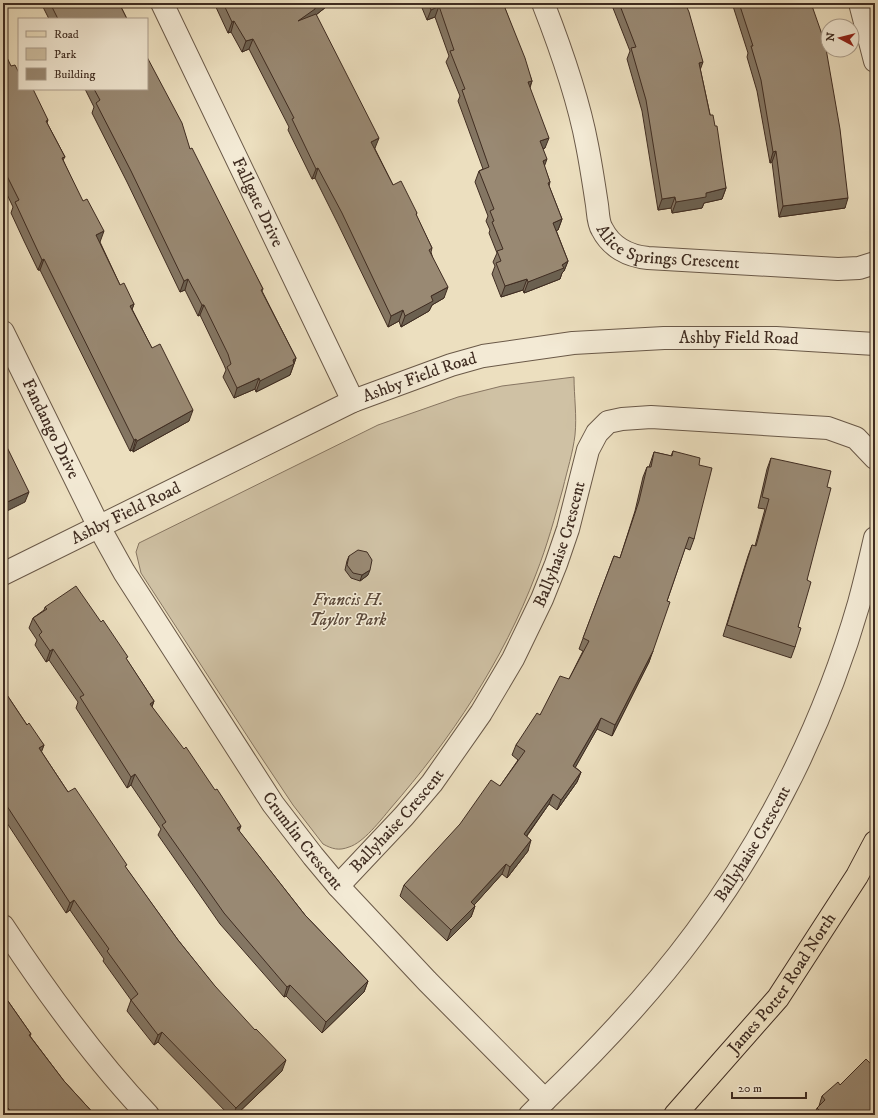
<svg xmlns="http://www.w3.org/2000/svg" width="878" height="1118" font-family="'IM FELL DW Pica',serif">
<style>
.green{fill:#cfc1a4;stroke:#877662}
.lines{fill:none;stroke-linecap:round;stroke-linejoin:round}
.minor-casing{stroke:#6a5948;stroke-width:24}
.major-casing{stroke:#3f2c21;stroke-width:24}
.minor{stroke:#f3ead5;stroke-width:22}
.major{stroke:#ecdfbf;stroke-width:22}
.wall{fill:#847663;stroke:#3f2c21}
.shaded-wall{fill:#6b6050;stroke:#3f2c21}
.building{fill:#998973;stroke:#3f2c21}
.labels{text-anchor:middle;dominant-baseline:central;stroke-width:3;stroke-linejoin:round;paint-order:stroke}
.street-label{font-size:17px;fill:#3f2c21;stroke:#f3ead5}
.park-label{font-size:17px;font-style:italic;fill:#5c4a3b;stroke:#f3ead5}
</style>
<rect width="100%" height="100%" fill="#ecdfbf"/>
<filter id="stains"><feTurbulence type="fractalNoise" baseFrequency=".005" numOctaves="4"/><feColorMatrix values="0 0 0 0 .2 0 0 0 0 .09 0 0 0 0 .02 0 0 0 .5 -.17"/></filter>
<radialGradient id="worn" r=".72"><stop offset=".6" stop-color="#630" stop-opacity="0"/><stop offset="1" stop-color="#630" stop-opacity=".3"/></radialGradient>
<path class="green" d="M574,377C574,396 577,416 575,435C573,452 567,471 563,488C555,517 547,546 536,574C503,661 451,739 390,809C381,820 363,843 349,847C339,851 332,849 323,844L293,805L255,748L141,573L136,552L139,543L378,425L458,397L502,386Z"/>
<g class="lines">
<g class="minor-casing">
<g id="minor">
<path id="s1" d="M162,3L353,401"/>
<path id="s2" d="M543,3C561,49 578,97 587,145C591,165 594,185 597,205C598,212 598,223 602,229C611,247 628,256 648,258L838,269L859,268L875,263"/>
<path d="M860,3L875,61"/>
<path id="s3" d="M3,332L99,527L124,572L273,804L313,856L338,886L427,981L545,1100L530,1115"/>
<path id="s4" d="M3,574L353,401L451,365L483,356L573,343L664,338H776L875,344"/>
<path id="s5" d="M338,886L404,816L432,783L481,713L513,659L542,599L556,564L568,529L588,450L597,433L608,422L622,419L651,417L828,428L856,438L875,458"/>
<path d="M3,926C47,993 93,1057 148,1115"/>
<path id="s6" d="M545,1100C599,1048 651,993 696,932C769,834 825,721 859,603C865,581 870,560 875,538"/>
</g>
</g>
<g class="major-casing">
<g id="major">
<path id="s7" d="M675,1115L778,998L857,876L875,842"/>
</g>
</g>
<use href="#minor" class="minor"/>
<use href="#major" class="major"/>
</g>
<g class="wall">
<path d="M41,3H119L127,19H49Z"/>
<path d="M214,3H331L316,15L375,148V149L393,185L417,213L416,215L432,248L431,252L444,298L432,305L429,311L401,327L399,321L388,327L338,224L315,178L312,179L288,130L289,127L249,49L242,52L231,32L228,33Z"/>
<path d="M420,3H503L532,81L530,88L545,148L543,149L544,166L550,182L549,186L562,219L558,230H556L568,261L564,271L562,273L560,279L524,293L523,290L501,297L492,274L495,266L493,262L497,253L489,233L490,230L486,221L488,216L475,182L479,171L483,169L458,101L460,96L446,62L449,56L435,17L427,20Z"/>
<path d="M611,3H685L700,68L726,188L722,199L704,203L702,208L672,213L671,208L658,210L642,111L627,59L630,51Z"/>
<path d="M732,3H811L845,208L779,217L772,162L770,163L757,91L747,57L748,53Z"/>
<path d="M3,49L19,89L48,120L47,123L65,157L63,160L100,242L120,285L134,304L132,309L189,421L133,452V450L130,451L40,270H38L24,241L11,213L13,207L3,186Z"/>
<path d="M85,89H147L190,149L263,289L262,291L296,358L290,375L256,392L255,389L234,398L223,377L226,370L224,365L200,315L198,316L185,290L180,292L127,182L92,113L94,107Z"/>
<path d="M673,451L699,465L694,539L690,550L685,548L667,601L649,662L612,736L597,729L575,767L581,772L577,782L557,810L549,804L527,836L528,851L507,878L502,874L474,905L475,906L471,917L447,941L400,896L404,885L500,786L518,760L512,755L516,745L540,715L569,679L583,651L579,649L614,556L620,558L635,511L643,477L647,467H649L654,452L671,456Z"/>
<path d="M771,458L807,580L798,627L795,647L791,658L723,636L748,556L752,545L755,546L765,509L758,508L767,469Z"/>
<path d="M349,556L368,575L360,581L351,578L345,570L347,561Z"/>
<path d="M45,607L127,660L154,701L152,707L239,831L305,915L368,981L364,992L322,1033L286,996L284,997L220,924L158,835L161,829L131,785L127,788L76,708L78,702L49,660L46,662L35,645L37,640L29,628L33,618L44,610Z"/>
<path d="M3,689L27,725L44,745L41,751L68,792L126,868L178,940L282,1071L236,1115H229L158,1042L154,1045L127,1011L131,1000L103,961L104,959L70,910L66,913L3,817Z"/>
<path d="M3,994L31,1034L30,1036L64,1081L95,1115H3Z"/>
<path d="M840,1085L875,1115H814L817,1108L819,1106L822,1096Z"/>
</g>
<g class="shaded-wall">
<path d="M321,3H331L312,18L298,21Z"/>
<path d="M439,6L435,17L427,20L431,10Z"/>
<path d="M234,21L231,32L228,33L232,22Z"/>
<path d="M253,39L249,49L242,52L246,41Z"/>
<path d="M703,62L699,73V63Z"/>
<path d="M532,81L528,91V82Z"/>
<path d="M379,138L375,148L367,152L371,142Z"/>
<path d="M549,138L545,148L536,152L540,141Z"/>
<path d="M776,151L772,162L770,163L773,152Z"/>
<path d="M547,159L543,170V161Z"/>
<path d="M318,168L315,178L312,179L316,169Z"/>
<path d="M726,188L722,199L704,203L702,208L672,213L676,202L706,193Z"/>
<path d="M675,197L671,208L658,210L662,199Z"/>
<path d="M848,198L845,208L779,217L783,206Z"/>
<path d="M562,219L558,230L549,233L553,223Z"/>
<path d="M104,231L100,242L92,245L96,235Z"/>
<path d="M44,259L40,270H38L42,260Z"/>
<path d="M568,261L564,271L562,273L560,279L524,293L528,282L562,265Z"/>
<path d="M188,279L185,290L180,292L184,281Z"/>
<path d="M527,279L523,290L501,297L505,286Z"/>
<path d="M448,287L444,298L432,305L429,311L401,327L405,316L431,296Z"/>
<path d="M134,304L130,315V306Z"/>
<path d="M202,305H204L200,315L198,316Z"/>
<path d="M403,310L399,321L388,327L391,316Z"/>
<path d="M296,358L290,375L256,392L260,381Z"/>
<path d="M259,378L255,389L234,398L237,388Z"/>
<path d="M193,410L189,421L133,452L137,441Z"/>
<path d="M136,439L133,450L130,451L134,440Z"/>
<path d="M29,492L25,502L3,513V504Z"/>
<path d="M370,570L368,575L360,581L362,575Z"/>
<path d="M53,649L49,660L46,662L50,651Z"/>
<path d="M653,651L649,662L612,736L615,725Z"/>
<path d="M154,701L150,711V704Z"/>
<path d="M601,718L597,729L570,777L573,766Z"/>
<path d="M44,745L40,756L39,748Z"/>
<path d="M581,772L577,782L557,810L561,800Z"/>
<path d="M135,774L131,785L127,788L131,777Z"/>
<path d="M553,794L549,804L520,845L524,834Z"/>
<path d="M241,826L237,836V828Z"/>
<path d="M531,840L528,851L507,878L510,867Z"/>
<path d="M506,864L502,874L467,913L471,902Z"/>
<path d="M74,900L70,910L66,913L70,903Z"/>
<path d="M475,906L471,917L447,941L451,930Z"/>
<path d="M368,981L364,992L322,1033L326,1022Z"/>
<path d="M290,985L286,996L284,997L287,987Z"/>
<path d="M162,1032L158,1042L154,1045L158,1035Z"/>
<path d="M286,1060L282,1071L236,1115H233L236,1108Z"/>
</g>
<g class="building">
<path d="M50,3H119L127,19H58Z"/>
<path d="M223,3H321L315,8V9L298,21L316,14L379,138L371,142L393,185L401,181L417,213L416,214L432,248L429,250L448,287L431,296L433,301L405,316L403,310L391,316L342,213L318,168L316,169L292,119L294,118L253,39L246,41L234,21L232,22Z"/>
<path d="M428,3H503L525,58L532,81L528,82L549,138L540,141L547,159L543,161L550,182L548,183L562,219L553,223L568,261L562,265L564,268L528,282L527,279L505,286L496,263L501,261L497,251L503,249L492,222L494,221L490,211L494,209L479,171L489,167L462,90L465,89L450,51L454,50L439,6L431,10Z"/>
<path d="M619,3H685L689,12L703,62L699,63L710,115H713L715,126H717L726,188L706,193V197L676,202L675,197L662,199L646,100L631,48L636,47Z"/>
<path d="M739,3H811L825,43L840,129L848,198L783,206L776,151L773,152L761,80L751,46H753Z"/>
<path d="M3,49L11,66L15,65L19,73V89H27L28,90L29,89H33L48,120L46,121L65,157L62,158L83,201L87,199L104,231L96,235L120,285L124,283L134,304L130,306L152,348L160,344L193,410L137,441L136,439L134,440L44,259L42,260L28,230L15,202L19,200L3,168Z"/>
<path d="M147,57L182,123L190,149L192,148L263,289L261,290L296,358L293,360L294,364L260,381L259,378L237,388L227,367L231,364L228,354L204,305H202L188,279L184,281L131,171L96,103L100,100L94,89H147Z"/>
<path d="M3,439L29,492L3,504Z"/>
<path d="M673,451L700,458L699,465L712,468L694,539L689,537L667,601L670,602L653,651L615,725L601,718L573,766L581,772L561,800L553,794L524,834L531,840L510,867L506,864L471,902L475,906L451,930L404,885L460,824L491,780L500,786L525,751L516,745L537,713L540,715L560,676L569,679L589,641L583,638L614,556L620,558L639,501L647,467H651L654,452L672,456Z"/>
<path d="M771,458L831,471L827,487L831,488L807,580L811,582L798,627L801,628L795,647L727,625L752,545L756,546L769,499L762,497Z"/>
<path d="M358,550L367,552L372,560L370,570L362,575L353,573L347,565L349,556Z"/>
<path d="M76,586L101,622L103,620L128,657L126,658L154,701L150,704L184,749L186,747L215,790L217,789L241,826L237,828L305,915L368,981L326,1022L290,985L287,987L224,913L162,825L166,822L135,774L131,777L80,697L84,695L53,649L50,651L39,635L42,632L33,618L47,609L45,607Z"/>
<path d="M3,689L27,725L29,723L44,745L39,748L68,792L75,788L127,865L125,866L178,940L215,986L255,1030L256,1029L286,1060L236,1108L162,1032L158,1035L131,1000L138,994L107,951L109,949L74,900L70,903L3,800Z"/>
<path d="M3,994L31,1034L29,1035L64,1081L95,1115H17L14,1111L12,1113L3,1102Z"/>
<path d="M866,1059L875,1068V1115H824L817,1108L825,1100L822,1096L838,1082L840,1085Z"/>
</g>
<g class="labels">
<g class="street-label">
<text stroke="none"><textPath href="#s1" startOffset="221">Fallgate Drive</textPath></text>
<text stroke="none"><textPath href="#s2" startOffset="307">Alice Springs Crescent</textPath></text>
<text stroke="none"><textPath href="#s4" startOffset="785">Ashby Field Road</textPath></text>
<text stroke="none"><textPath href="#s4" startOffset="461">Ashby Field Road</textPath></text>
<text stroke="none"><textPath href="#s3" startOffset="108">Fandango Drive</textPath></text>
<text stroke="none"><textPath href="#s4" startOffset="137">Ashby Field Road</textPath></text>
<text stroke="none"><textPath href="#s5" startOffset="412">Ballyhaise Crescent</textPath></text>
<text stroke="none"><textPath href="#s5" startOffset="88">Ballyhaise Crescent</textPath></text>
<text stroke="none"><textPath href="#s3" startOffset="592">Crumlin Crescent</textPath></text>
<text stroke="none"><textPath href="#s6" startOffset="331">Ballyhaise Crescent</textPath></text>
<text stroke="none"><textPath href="#s7" startOffset="170">James Potter Road North</textPath></text>
</g>
<g class="park-label">
<text x="348" y="600">Francis H.<tspan x="348" dy="20">Taylor Park</tspan></text>
</g>
</g>
<rect width="878" height="1118" fill="none" stroke="#ecdfbf" stroke-width="16"/>
<rect x="4" y="4" width="870" height="1110" fill="none" stroke="#3f2c21" stroke-width="2"/>
<rect x="8" y="8" width="862" height="1102" fill="none" stroke="#3f2c21"/>
<rect x="18" y="18" width="130" height="72" fill="#f3ead5" stroke="#ab9e8d"/>
<rect x="26" y="31" width="20" height="6" fill="#ecdfbf" stroke="#ab9e8d"/>
<text x="54" y="38" font-size="12" fill="#3f2c21">Road</text>
<rect x="26" y="48" width="20" height="12" fill="#cfc1a4" stroke="#ab9e8d"/>
<text x="54" y="58" font-size="12" fill="#3f2c21">Park</text>
<rect x="26" y="68" width="20" height="12" fill="#998973" stroke="#ab9e8d"/>
<text x="54" y="78" font-size="12" fill="#3f2c21">Building</text>
<g transform="translate(840 38) rotate(277)"><circle r="19" fill="#f3ead5" stroke="#ab9e8d"/>
<path d="M0-3L7 15L0 10L-7 15Z" fill="#8f2418"/>
<text y="-6" font-size="11" font-weight="bold" text-anchor="middle" fill="#3f2c21">N</text>
</g>
<path d="M732 1092v6h74v-6" fill="none" stroke="#3f2c21" stroke-width="2"/>
<text x="738" y="1092" font-size="12" fill="#3f2c21" stroke="#f3ead5" stroke-width="3" paint-order="stroke">20 m</text>
<rect width="100%" height="100%" filter="url(#stains)"/>
<rect width="100%" height="100%" fill="url(#worn)"/>
</svg>
